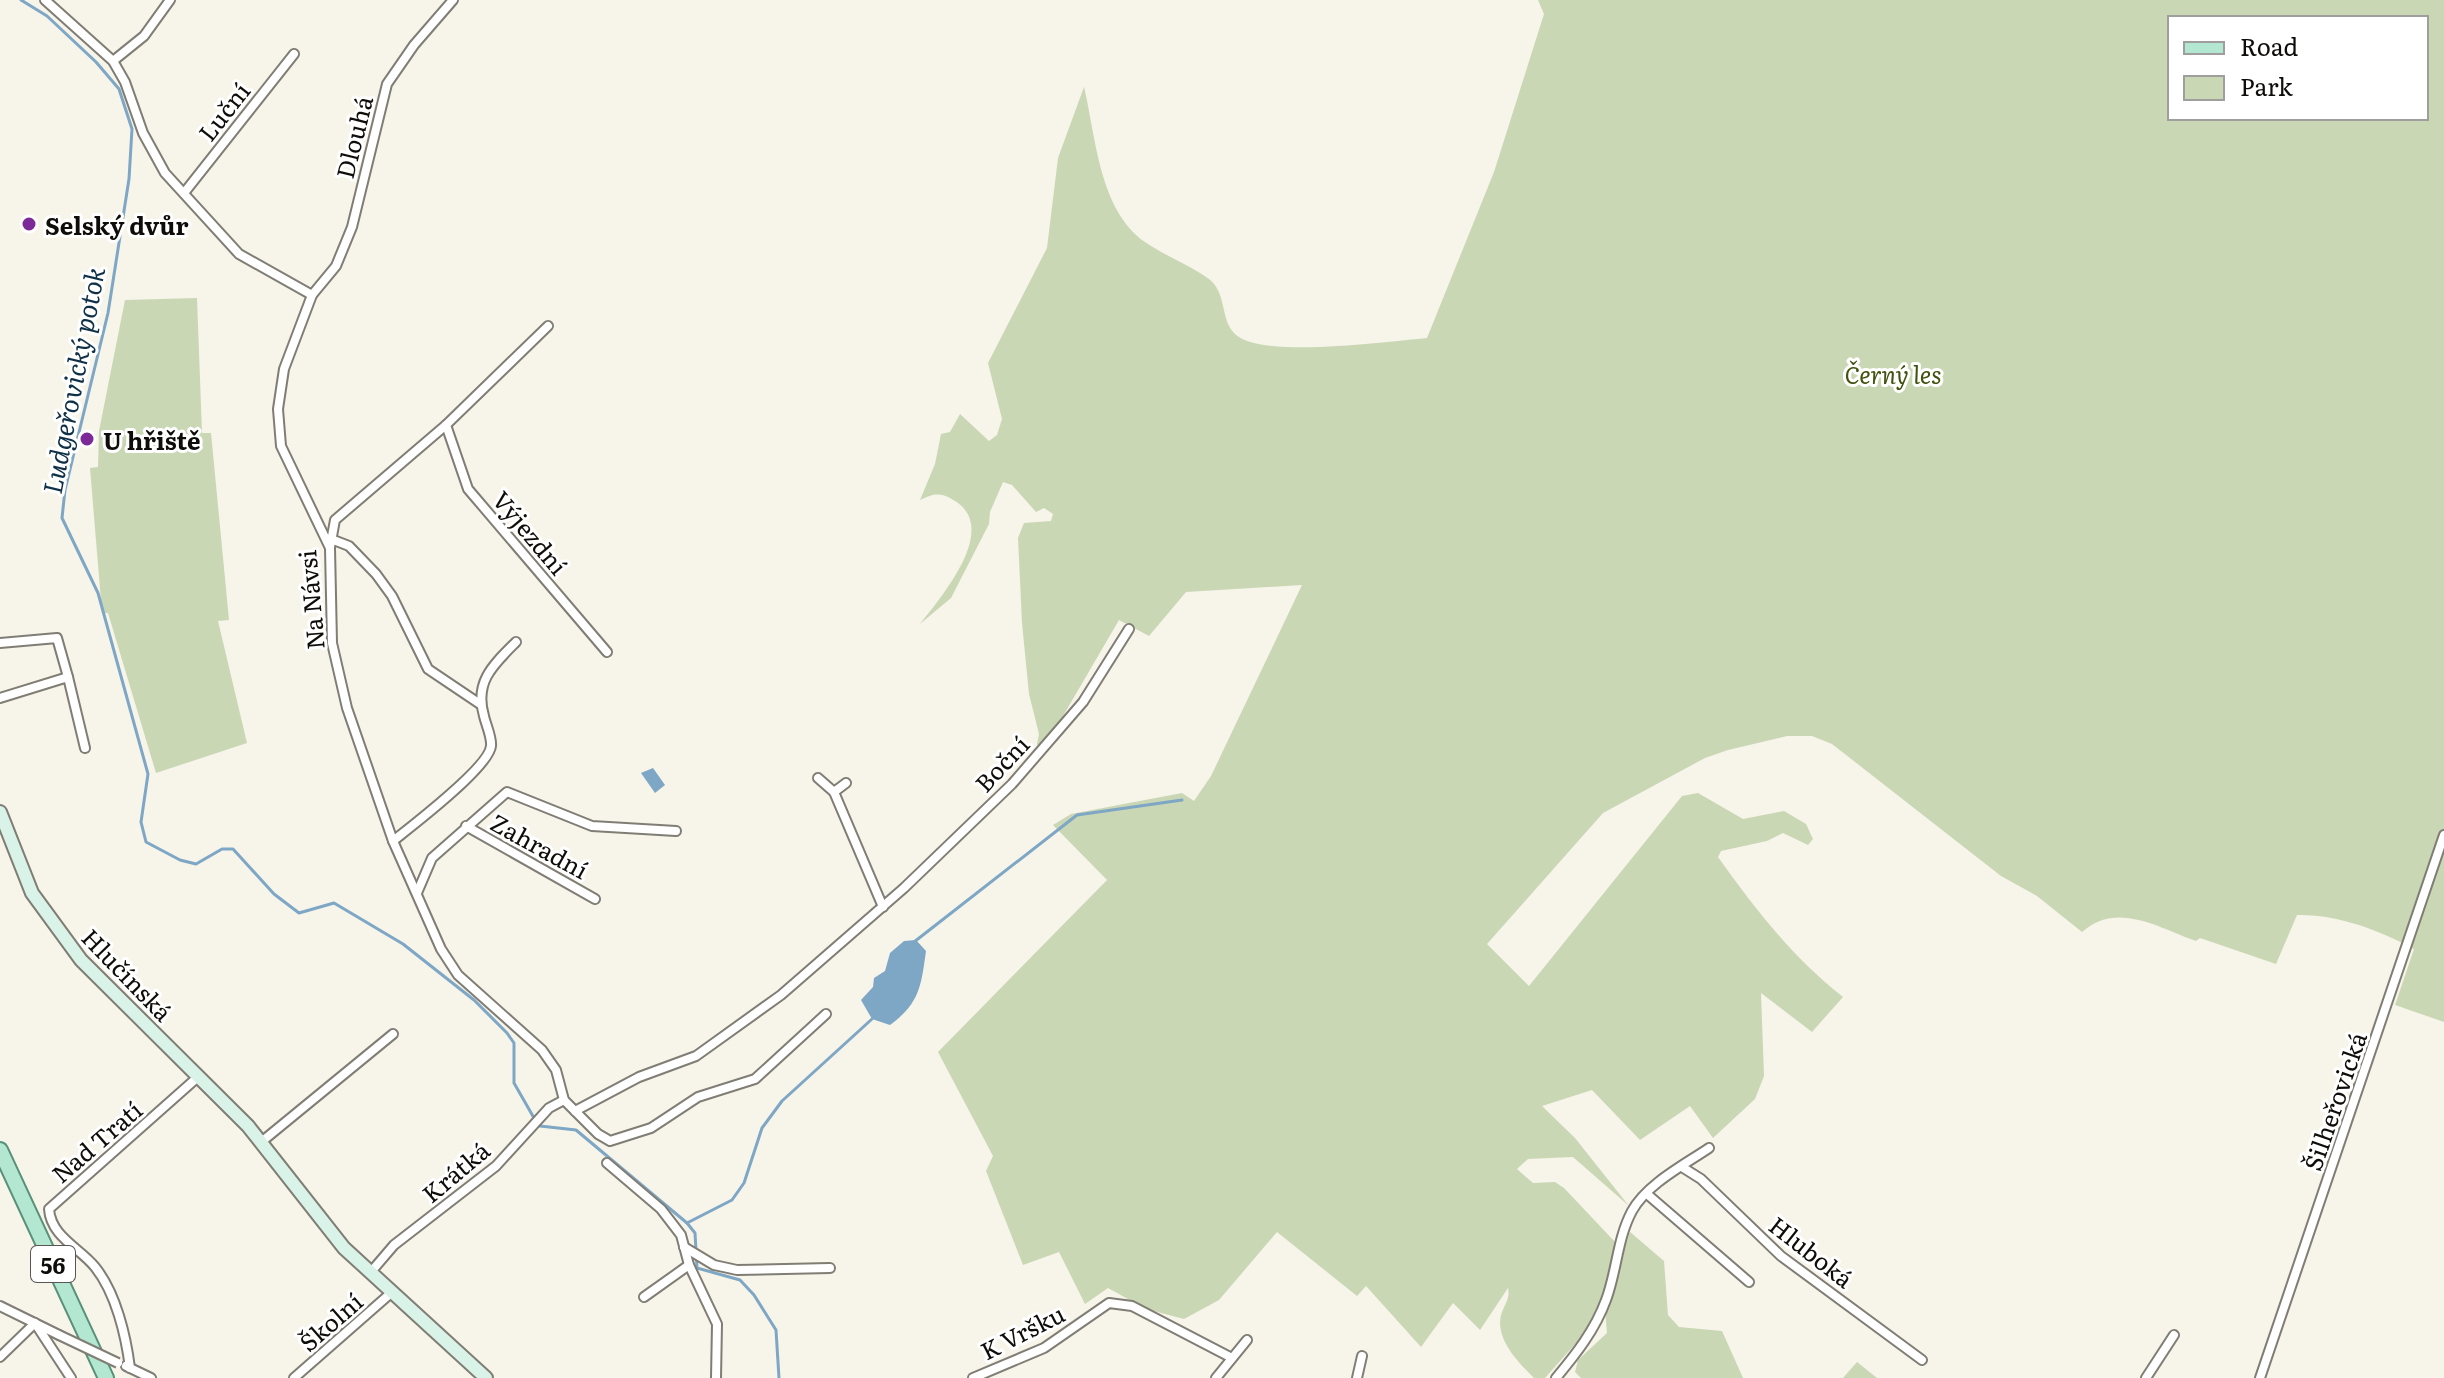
<svg xmlns="http://www.w3.org/2000/svg" width="2444" height="1378" font-family="Literata,serif">
<style>
.green{fill:#cad7b4;fill-rule:evenodd}
.water{fill:#7ea6c5}
.lines{fill:none;stroke-linecap:round;stroke-linejoin:round}
.stream{stroke:#7ea6c5;stroke-width:3}
.street-casing{stroke:#807d75;stroke-width:12}
.secondary-casing{stroke:#807d75;stroke-width:16}
.primary-casing{stroke:#589078;stroke-width:18}
.street{stroke:#fff;stroke-width:8}
.secondary{stroke:#d9f3e8;stroke-width:12}
.primary{stroke:#b3e7d2;stroke-width:14}
.street-bridge-casing{stroke:#807d75;stroke-width:12;stroke-linecap:butt}
.street-bridge{stroke:#fff;stroke-width:8}
.poi-dot{fill:#7d2a99;stroke:#fff;stroke-width:3}
.labels{text-anchor:middle;dominant-baseline:central;stroke-width:6;stroke-linejoin:round;paint-order:stroke}
.shield{fill:#fff;stroke:#565654;stroke-width:2}
.shield-label{font-size:22px;font-weight:bold;fill:#0e0d0a}
.street-label{font-size:24px;fill:#0e0d0a;stroke:#fff}
.poi-label{font-size:24px;font-weight:bold;fill:#0e0d0a;stroke:#fff;text-anchor:start}
.park-label{font-size:24px;font-style:italic;fill:#40520d;stroke:#fff}
.water-label{font-size:26px;font-style:italic;fill:#0f3046;stroke:#fff}
</style>
<rect width="100%" height="100%" fill="#f7f4ea"/>
<g class="green">
<path d="M1538,0H2444V1022L2395,1005L2414,949C2379,930 2337,914 2297,915L2276,964L2200,938L2196,941C2157,927 2117,901 2082,932L2037,896L2001,876L1832,744L1812,736H1787L1728,750L1705,758L1603,813L1487,944L1529,986L1682,796L1698,793L1743,819L1784,811L1806,824L1813,839L1808,845L1783,833L1767,841L1721,851L1718,857C1755,909 1793,958 1843,997L1812,1032L1761,993L1764,1076L1755,1099L1713,1138L1690,1106L1640,1140L1592,1090L1542,1106L1575,1138L1629,1206L1573,1157L1528,1159L1517,1169L1533,1183L1555,1182L1564,1188L1616,1243L1604,1293L1585,1333L1545,1378H1534C1518,1362 1493,1337 1502,1312C1506,1302 1510,1298 1508,1288L1480,1330L1453,1303L1421,1347L1366,1286L1357,1296L1277,1232L1219,1300L1184,1319L1146,1309L1108,1288L1085,1304L1059,1252L1023,1265L986,1171L993,1156L938,1052L1107,880L1053,825L1071,814L1182,793L1194,801L1211,776L1302,585L1186,592L1149,636L1119,620L1042,752L1037,744L1039,734L1029,694L1022,623L1018,538L1024,523L1051,521L1053,514L1044,508L1036,512L1012,485L1003,482L990,512L989,524L951,598L920,624C941,597 1000,529 955,501C941,492 934,493 920,500L935,464L941,434L950,432L960,414L989,441L997,435L1002,419L988,363L1047,248L1058,158L1084,87C1096,137 1099,210 1145,242C1165,256 1190,265 1209,279C1227,293 1220,318 1234,333C1258,360 1390,341 1427,338L1494,172L1544,14ZM2170,18H2426V118H2170Z"/>
<path d="M197,298L202,433H211L229,620L218,621L247,743L156,773L108,613H102L90,468L98,467L99,431L125,300Z"/>
<path d="M1630,1232L1664,1261L1668,1315L1679,1327L1722,1331L1743,1378H1581L1575,1372L1578,1360L1607,1333L1605,1309Z"/>
<path d="M1857,1362L1877,1378H1843Z"/>
</g>
<g class="water">
<path d="M653,768L665,785L655,793L641,773Z"/>
<path d="M916,940L926,951C921,986 920,1003 890,1025L872,1019L861,1000L873,987L874,978L885,971L890,953L904,941Z"/>
</g>
<g class="lines">
<g class="stream">
<path d="M21,0L47,16L96,62L119,89L132,129L129,179L108,313L65,490L62,518L98,593L148,774L141,822L146,842L180,860L196,864L222,849H233L274,894L299,913L334,903L403,944L474,1000L507,1033L514,1043V1083L534,1118"/>
<path d="M914,942L1077,815L1182,800"/>
<path d="M540,1126L576,1130L687,1223L695,1233L697,1268L740,1280L754,1295L776,1330L779,1378"/>
<path d="M687,1223L732,1200L744,1183L762,1128L782,1101L872,1019"/>
</g>
<g class="street-casing">
<g id="street">
<path d="M45,0L113,61L125,82L143,133L165,173L239,254L312,295"/>
<path d="M453,0L414,45L387,84L352,227L336,266L312,295L284,369L278,409L281,446L330,548L332,643L347,708L393,841L441,949L458,975L542,1050L556,1070L564,1100L598,1134L610,1141L651,1128L698,1097L755,1079L826,1014"/>
<path d="M113,61L144,36L170,0"/>
<path d="M184,193L294,54"/>
<path d="M446,425L468,489L607,652"/>
<path d="M331,539L349,546L376,574L392,596L428,669L480,704"/>
<path d="M330,547L335,520L446,425L548,326"/>
<path d="M0,643L57,638L68,677"/>
<path d="M0,698L68,677L85,748"/>
<path d="M818,778L834,792L883,907"/>
<path d="M834,792L846,783"/>
<path d="M466,826L595,899"/>
<path d="M393,841C412,826 489,767 491,746C492,737 486,725 484,716C474,682 493,665 516,642"/>
<path d="M417,893L432,858L507,792L592,826L676,831"/>
<path d="M575,1111L639,1077L696,1056L781,995L904,888L1012,784L1083,702L1129,629"/>
<path d="M260,1143L393,1034"/>
<path d="M607,1163L661,1209L681,1235L689,1265L717,1324L716,1378"/>
<path d="M1682,1167L1701,1179L1781,1256L1922,1360"/>
<path d="M1647,1194L1749,1282"/>
<path d="M684,1247L714,1265L737,1270L830,1268"/>
<path d="M370,1273L394,1245L496,1166L549,1108L564,1100"/>
<path d="M644,1297L689,1265"/>
<path d="M0,1306L59,1335"/>
<path d="M0,1357L35,1323L71,1378"/>
<path d="M126,1366L151,1378"/>
<path d="M130,1368C126,1336 116,1293 95,1267C80,1248 51,1237 49,1209L199,1076"/>
<path d="M294,1378L391,1293"/>
<path d="M973,1378L1044,1348L1109,1303L1132,1306L1232,1358"/>
<path d="M1216,1378L1247,1340"/>
<path d="M1357,1378L1362,1356"/>
<path d="M1556,1378C1576,1354 1595,1330 1606,1300C1617,1271 1617,1239 1632,1211C1647,1184 1684,1165 1709,1148"/>
<path d="M2146,1378L2174,1335"/>
<path d="M2260,1378L2444,835"/>
</g>
</g>
<g class="secondary-casing">
<path id="secondary" d="M0,812L32,893L81,960L248,1126L344,1248L486,1378"/>
</g>
<g class="primary-casing">
<path id="primary" d="M0,1150L106,1378"/>
</g>
<use href="#street" class="street"/>
<use href="#secondary" class="secondary"/>
<use href="#primary" class="primary"/>
<g class="street-bridge-casing">
<path id="street-bridge" d="M59,1335L118,1363"/>
</g>
<use href="#street-bridge" class="street-bridge"/>
</g>
<g class="poi-dot">
<circle cx="29" cy="224" r="8"/>
<circle cx="87" cy="439" r="8"/>
</g>
<g class="labels">
<rect class="shield" x="31" y="1246" width="44" height="36" rx="6"/>
<g class="shield-label">
<text x="53" y="1264">56</text>
</g>
<g class="street-label">
<text transform="translate(223 111) rotate(-52)">Luční</text>
<text transform="translate(353 137) rotate(-76)">Dlouhá</text>
<text transform="translate(531 532) rotate(50)">Výjezdní</text>
<text transform="translate(310 600) rotate(-95)">Na Návsi</text>
<text transform="translate(1001 763) rotate(-47)">Boční</text>
<text transform="translate(540 845) rotate(29)">Zahradní</text>
<text transform="translate(128 974) rotate(46)">Hlučínská</text>
<text transform="translate(2334 1101) rotate(-71)">Šilheřovická</text>
<text transform="translate(96 1141) rotate(-41)">Nad Tratí</text>
<text transform="translate(455 1171) rotate(-40)">Krátká</text>
<text transform="translate(1812 1251) rotate(38)">Hluboká</text>
<text transform="translate(330 1321) rotate(-41)">Školní</text>
<text transform="translate(1022 1331) rotate(-27)">K Vršku</text>
</g>
<g class="poi-label">
<text x="45" y="224">Selský dvůr</text>
<text x="103" y="439">U hřiště</text>
</g>
<g class="park-label">
<text x="1893" y="373">Černý les</text>
</g>
<g class="water-label">
<text transform="translate(72 380) rotate(-79)">Ludgeřovický potok</text>
</g>
</g>
<rect x="2168" y="16" width="260" height="104" fill="#ffffff" stroke="#9f9e9d" stroke-width="2"/>
<rect x="2184" y="42" width="40" height="12" fill="#b3e7d2" stroke="#9f9e9d" stroke-width="2"/>
<text x="2240" y="56" font-size="24" fill="#0e0d0a">Road</text>
<rect x="2184" y="76" width="40" height="24" fill="#cad7b4" stroke="#9f9e9d" stroke-width="2"/>
<text x="2240" y="96" font-size="24" fill="#0e0d0a">Park</text>
</svg>
